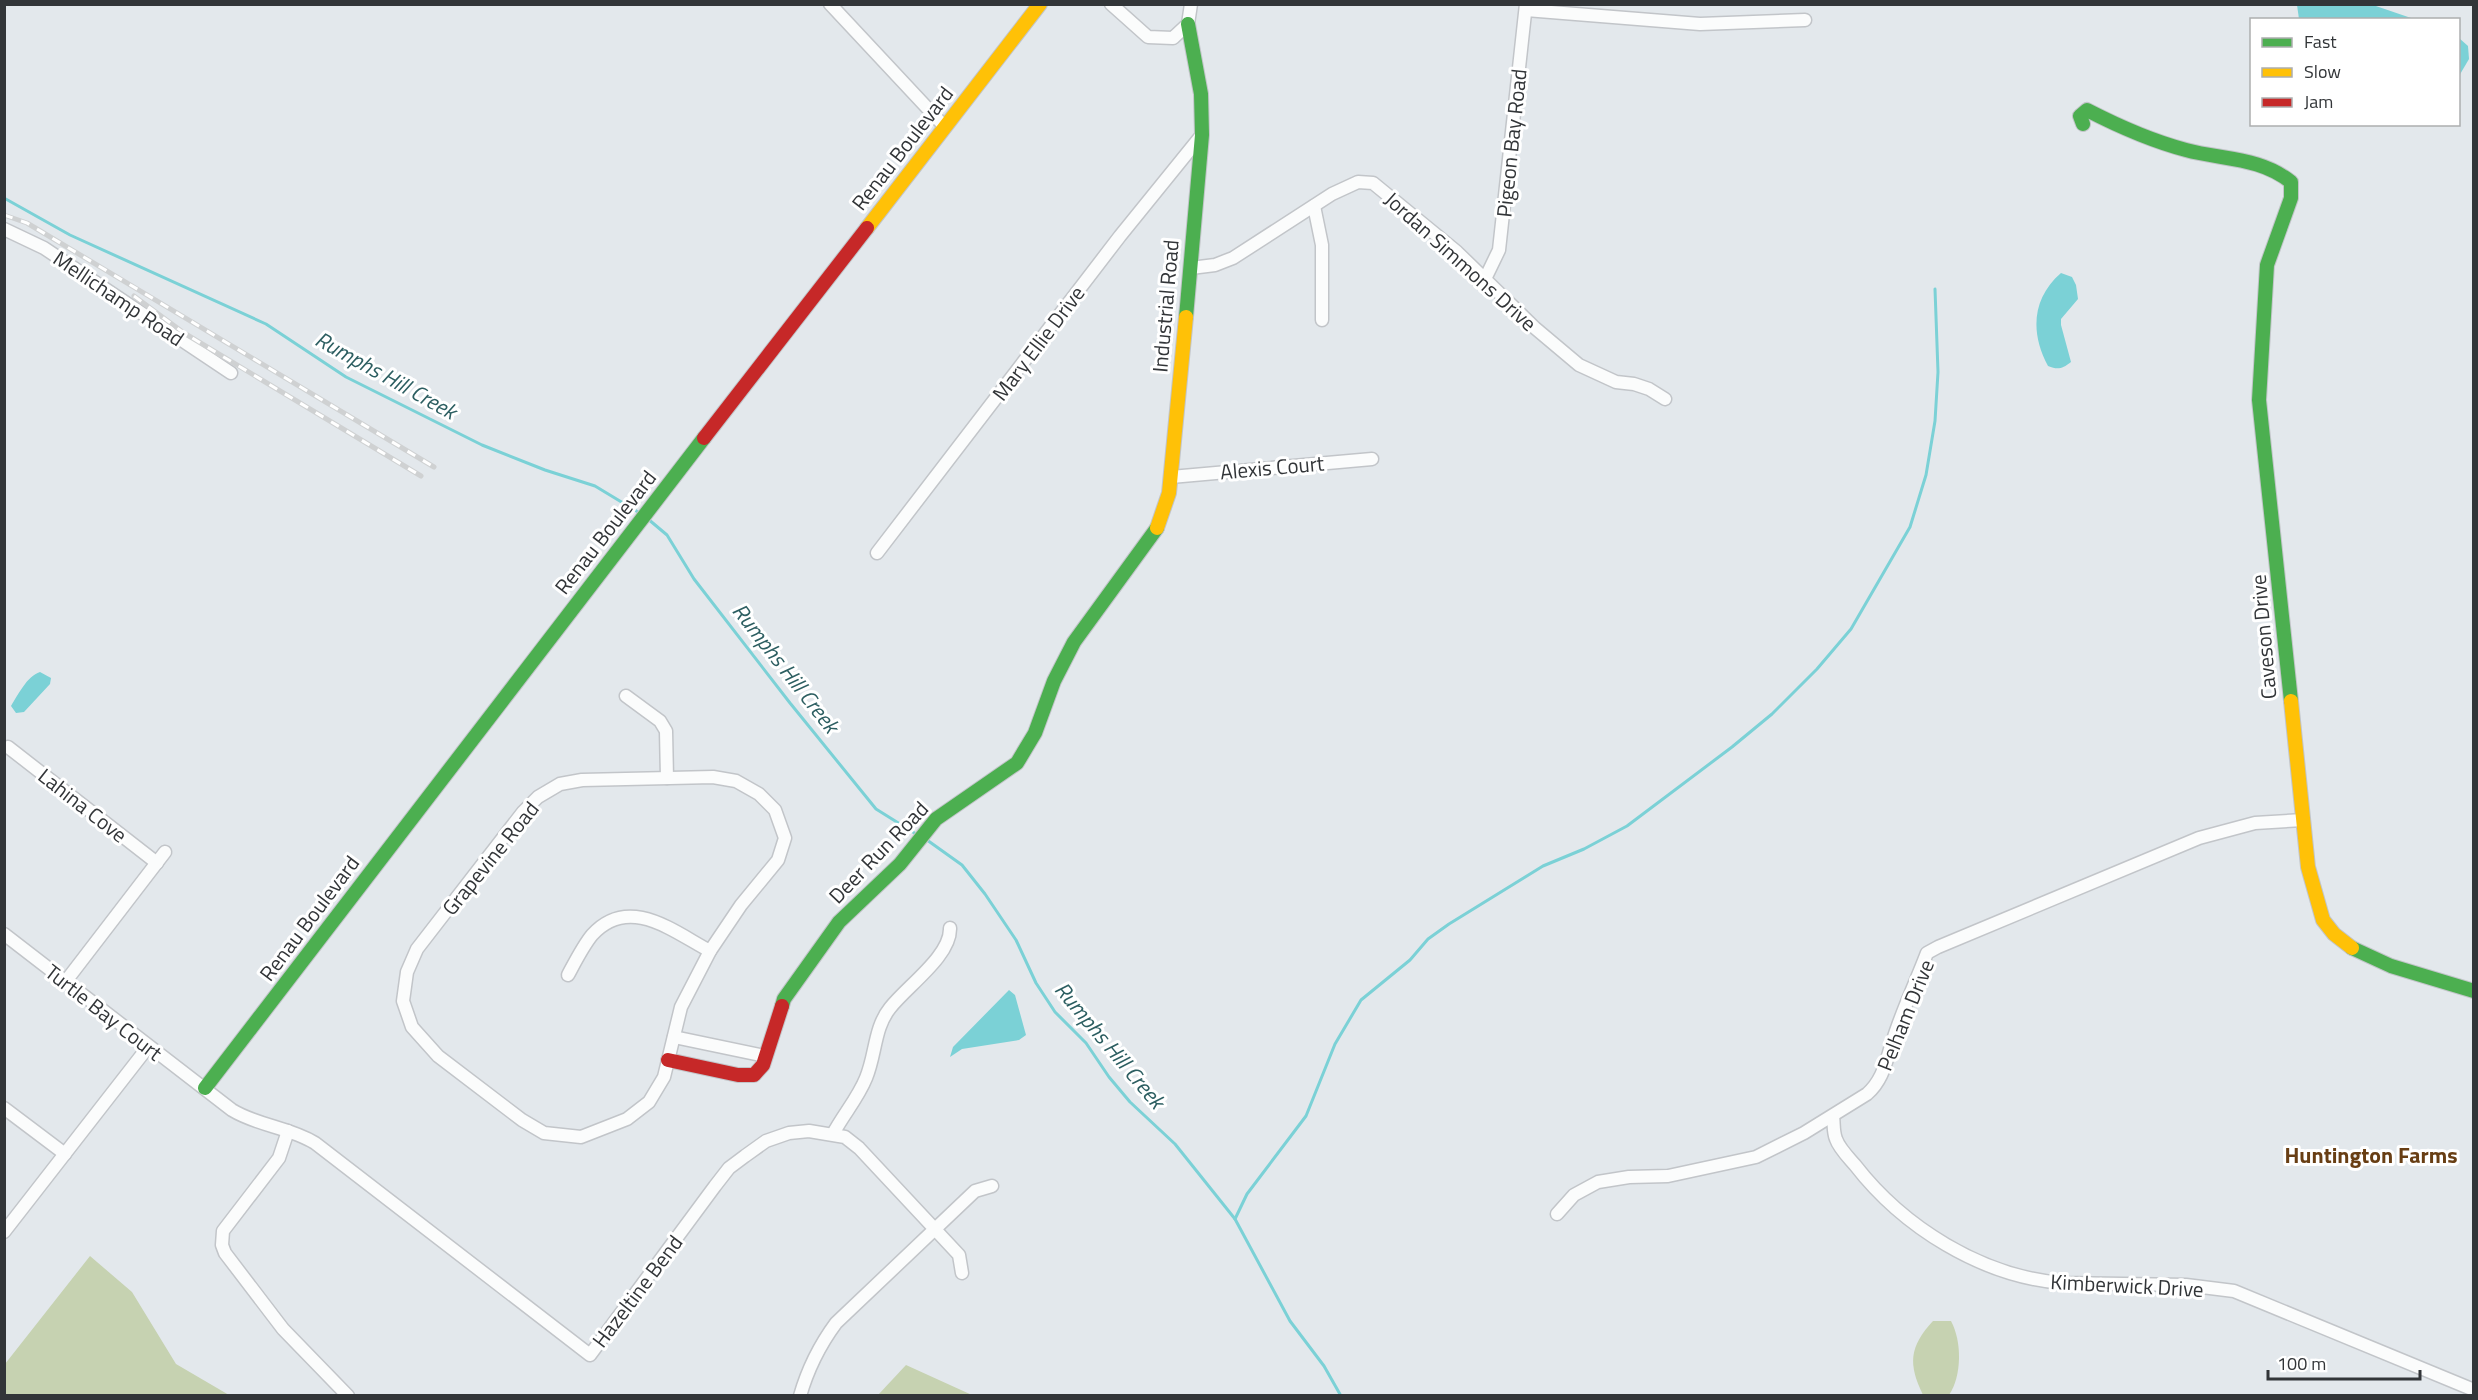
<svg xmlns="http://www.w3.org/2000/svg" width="2478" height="1400" font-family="'Titillium Web',sans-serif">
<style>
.green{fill:#c6d2b1}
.water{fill:#7bd1d6}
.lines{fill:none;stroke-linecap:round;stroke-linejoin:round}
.stream{stroke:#7bd1d6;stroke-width:3}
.street-casing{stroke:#c2c5c9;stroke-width:15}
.fast-casing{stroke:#c2c5c9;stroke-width:16}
.slow-casing{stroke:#c2c5c9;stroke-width:16}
.jam-casing{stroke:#c2c5c9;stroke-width:16}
.street{stroke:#fbfcfc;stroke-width:12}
.fast{stroke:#4caf50;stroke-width:14}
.slow{stroke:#ffc107;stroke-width:14}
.jam{stroke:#c62828;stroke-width:14}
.rail-casing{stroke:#cfd1d2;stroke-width:5}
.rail{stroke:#fff;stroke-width:3;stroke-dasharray:9;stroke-linecap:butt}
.labels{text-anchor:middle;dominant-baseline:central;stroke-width:6;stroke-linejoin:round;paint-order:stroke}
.street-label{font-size:21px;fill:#323538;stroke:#fff}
.water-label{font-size:22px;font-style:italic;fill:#2c5e61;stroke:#fff}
.neighbourhood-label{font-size:22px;font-weight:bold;fill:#683e14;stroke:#fff}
</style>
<rect width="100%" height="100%" fill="#e3e8ec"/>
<g class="green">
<path d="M90,1256L132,1292L176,1364L229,1395H5V1364Z"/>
<path d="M1933,1321H1951C1962,1341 1962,1376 1949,1395H1923C1908,1364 1909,1347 1933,1321Z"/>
<path d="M906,1365L972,1395H878Z"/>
</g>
<g class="water">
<path d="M2370,4L2414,19H2299L2297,5Z"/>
<path d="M2459,38L2468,46L2469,59L2459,76Z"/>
<path d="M2061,273L2072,277L2076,285L2078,299L2061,319V325L2071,362C2062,369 2058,370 2048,366C2030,333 2032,298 2061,273Z"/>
<path d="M40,672L51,678L50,684L24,712L16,713L11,706C18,695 27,676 40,672Z"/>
<path d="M1009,990L1015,995L1026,1035L1019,1040L962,1049L950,1057L953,1047Z"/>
</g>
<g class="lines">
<g class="stream">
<path d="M4,198L70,235L266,324L346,377L482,445L545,470L595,486L638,512"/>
<path d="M648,519L667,535L694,579L790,703L876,809L916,834"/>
<path d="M927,840L962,865L985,894L1016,940L1036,983L1055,1012L1086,1043L1109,1077L1130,1102L1175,1144L1235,1219L1290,1321L1324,1366L1341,1396"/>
<path d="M1235,1219L1247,1194L1306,1116L1335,1044L1361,1000L1410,960L1428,939L1449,924L1543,866L1584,849L1627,826L1732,747L1772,714L1817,669L1851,629L1910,527L1926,475L1935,421L1938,372L1935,289"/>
</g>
<g class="street-casing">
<g id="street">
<path d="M830,4L945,127"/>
<path d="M1111,4L1148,37L1173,38L1188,24L1191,4"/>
<path d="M1526,10L1700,24L1805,20"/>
<path d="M1314,206L1322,245V320"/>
<path d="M4,229L44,248L231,373"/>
<path d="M1191,268L1215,265L1233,258L1332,194L1358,182L1373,183L1457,252L1535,328L1579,365L1616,382L1634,384L1649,389L1665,399"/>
<path d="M1485,279L1499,250L1526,4"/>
<path d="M1171,477L1372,459"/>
<path d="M877,553L1120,236L1201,136"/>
<path d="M626,696L660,721L666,731L667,778"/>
<path d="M8,747L157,863"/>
<path d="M713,777L736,781L759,794L775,810L785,838L778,860L741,905L710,951L681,1007L664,1077L649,1102L627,1119L581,1137L544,1133L522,1120L438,1056L412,1027L403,1001L407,972L417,949L523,812L538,797L560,784L582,780Z"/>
<path d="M4,934L232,1110C258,1126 289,1127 315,1143L590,1355L715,1186L729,1168L745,1156L766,1141L789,1133L809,1131L845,1137L859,1148L959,1255L962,1273"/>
<path d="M568,975C575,962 583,946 592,935C629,894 674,932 710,951"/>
<path d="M66,981L165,852"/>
<path d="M674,1037L765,1056"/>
<path d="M4,1108L65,1154"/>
<path d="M1833,1116C1834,1123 1833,1132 1836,1139C1839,1148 1848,1157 1855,1165C1903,1227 1981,1276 2061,1283L2186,1285L2234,1291L2474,1390"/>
<path d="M288,1131L279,1158L223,1231L222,1245L225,1253L283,1329L348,1396"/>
<path d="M833,1134C843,1115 858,1098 866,1078C876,1054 874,1028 890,1008C907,986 951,956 950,928"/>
<path d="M1557,1214L1574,1195L1598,1182L1629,1177L1668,1176L1756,1157L1804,1133L1867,1094C1884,1079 1886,1060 1893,1040C1902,1011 1916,982 1927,953L1938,947L2199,838L2255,823L2303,820"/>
<path d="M4,1232L148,1047"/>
<path d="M800,1396C808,1368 819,1346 836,1323L975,1191L992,1186"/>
</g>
</g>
<g class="fast-casing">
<g id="fast">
<path d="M2083,124L2080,116L2087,110C2118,126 2152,141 2186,150C2223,160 2260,157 2291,182V198L2267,265L2259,400L2291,701"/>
<path d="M1186,317L1202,135L1201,94L1188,24"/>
<path d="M2352,948L2391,966L2474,991"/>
<path d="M782,1006L784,999L839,922L900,864L936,819L1017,763L1035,733L1054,681L1074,642L1157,528"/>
<path d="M205,1088L704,438"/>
</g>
</g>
<g class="slow-casing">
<g id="slow">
<path d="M867,228L1040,4"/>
<path d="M1157,528L1169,493L1186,317"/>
<path d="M2291,701L2308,867L2323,920L2334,934L2352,948"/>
</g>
</g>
<g class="jam-casing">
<g id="jam">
<path d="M704,438L867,228"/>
<path d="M668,1060L738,1075H754L763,1065L782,1006"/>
</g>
</g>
<use href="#street" class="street"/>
<use href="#fast" class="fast"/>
<use href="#slow" class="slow"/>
<use href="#jam" class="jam"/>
<g class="rail-casing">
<g id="rail">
<path d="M4,215L27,223L47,235L434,467"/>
<path d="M134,296L184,333L421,476"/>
</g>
</g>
<use href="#rail" class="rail"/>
</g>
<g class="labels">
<g class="street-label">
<text transform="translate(1511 143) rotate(-84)">Pigeon Bay Road</text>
<text transform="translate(902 148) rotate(-52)">Renau Boulevard</text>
<text transform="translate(1461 261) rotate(42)">Jordan Simmons Drive</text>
<text transform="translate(119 298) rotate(34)">Mellichamp Road</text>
<text transform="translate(1165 306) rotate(-85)">Industrial Road</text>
<text transform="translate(1038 343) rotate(-53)">Mary Ellie Drive</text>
<text transform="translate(1272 467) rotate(-5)">Alexis Court</text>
<text transform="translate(605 532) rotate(-52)">Renau Boulevard</text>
<text transform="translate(2263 637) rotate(-95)">Caveson Drive</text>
<text transform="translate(83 805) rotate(38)">Lahina Cove</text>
<text transform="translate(878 852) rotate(-46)">Deer Run Road</text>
<text transform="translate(490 858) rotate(-51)">Grapevine Road</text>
<text transform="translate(309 918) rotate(-53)">Renau Boulevard</text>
<text transform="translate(104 1012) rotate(38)">Turtle Bay Court</text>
<text transform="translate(1905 1015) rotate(-68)">Pelham Drive</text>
<text transform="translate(2127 1285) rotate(3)">Kimberwick Drive</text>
<text transform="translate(637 1291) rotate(-53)">Hazeltine Bend</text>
</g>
<g class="water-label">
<text transform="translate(386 375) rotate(29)">Rumphs Hill Creek</text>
<text transform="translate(786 668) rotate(52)">Rumphs Hill Creek</text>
<text transform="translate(1110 1045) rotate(50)">Rumphs Hill Creek</text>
</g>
<g class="neighbourhood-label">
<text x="2371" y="1155">Huntington Farms</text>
</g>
</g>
<rect width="2478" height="1400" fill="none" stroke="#323538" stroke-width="12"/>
<rect x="2250" y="18" width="210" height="108" fill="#ffffff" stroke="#adaeaf" stroke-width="1.5"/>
<rect x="2262" y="38" width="30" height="9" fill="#4caf50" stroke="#adaeaf" stroke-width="1.5"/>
<text x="2304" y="48" font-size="18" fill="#323538">Fast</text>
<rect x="2262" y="68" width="30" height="9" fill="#ffc107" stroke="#adaeaf" stroke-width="1.5"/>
<text x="2304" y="78" font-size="18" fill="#323538">Slow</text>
<rect x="2262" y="98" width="30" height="9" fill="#c62828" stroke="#adaeaf" stroke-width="1.5"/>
<text x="2304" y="108" font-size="18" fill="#323538">Jam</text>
<path d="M2268 1370v9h152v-9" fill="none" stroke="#323538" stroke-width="3"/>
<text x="2277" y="1370" font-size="18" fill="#323538" stroke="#ffffff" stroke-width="4.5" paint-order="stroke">100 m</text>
</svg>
